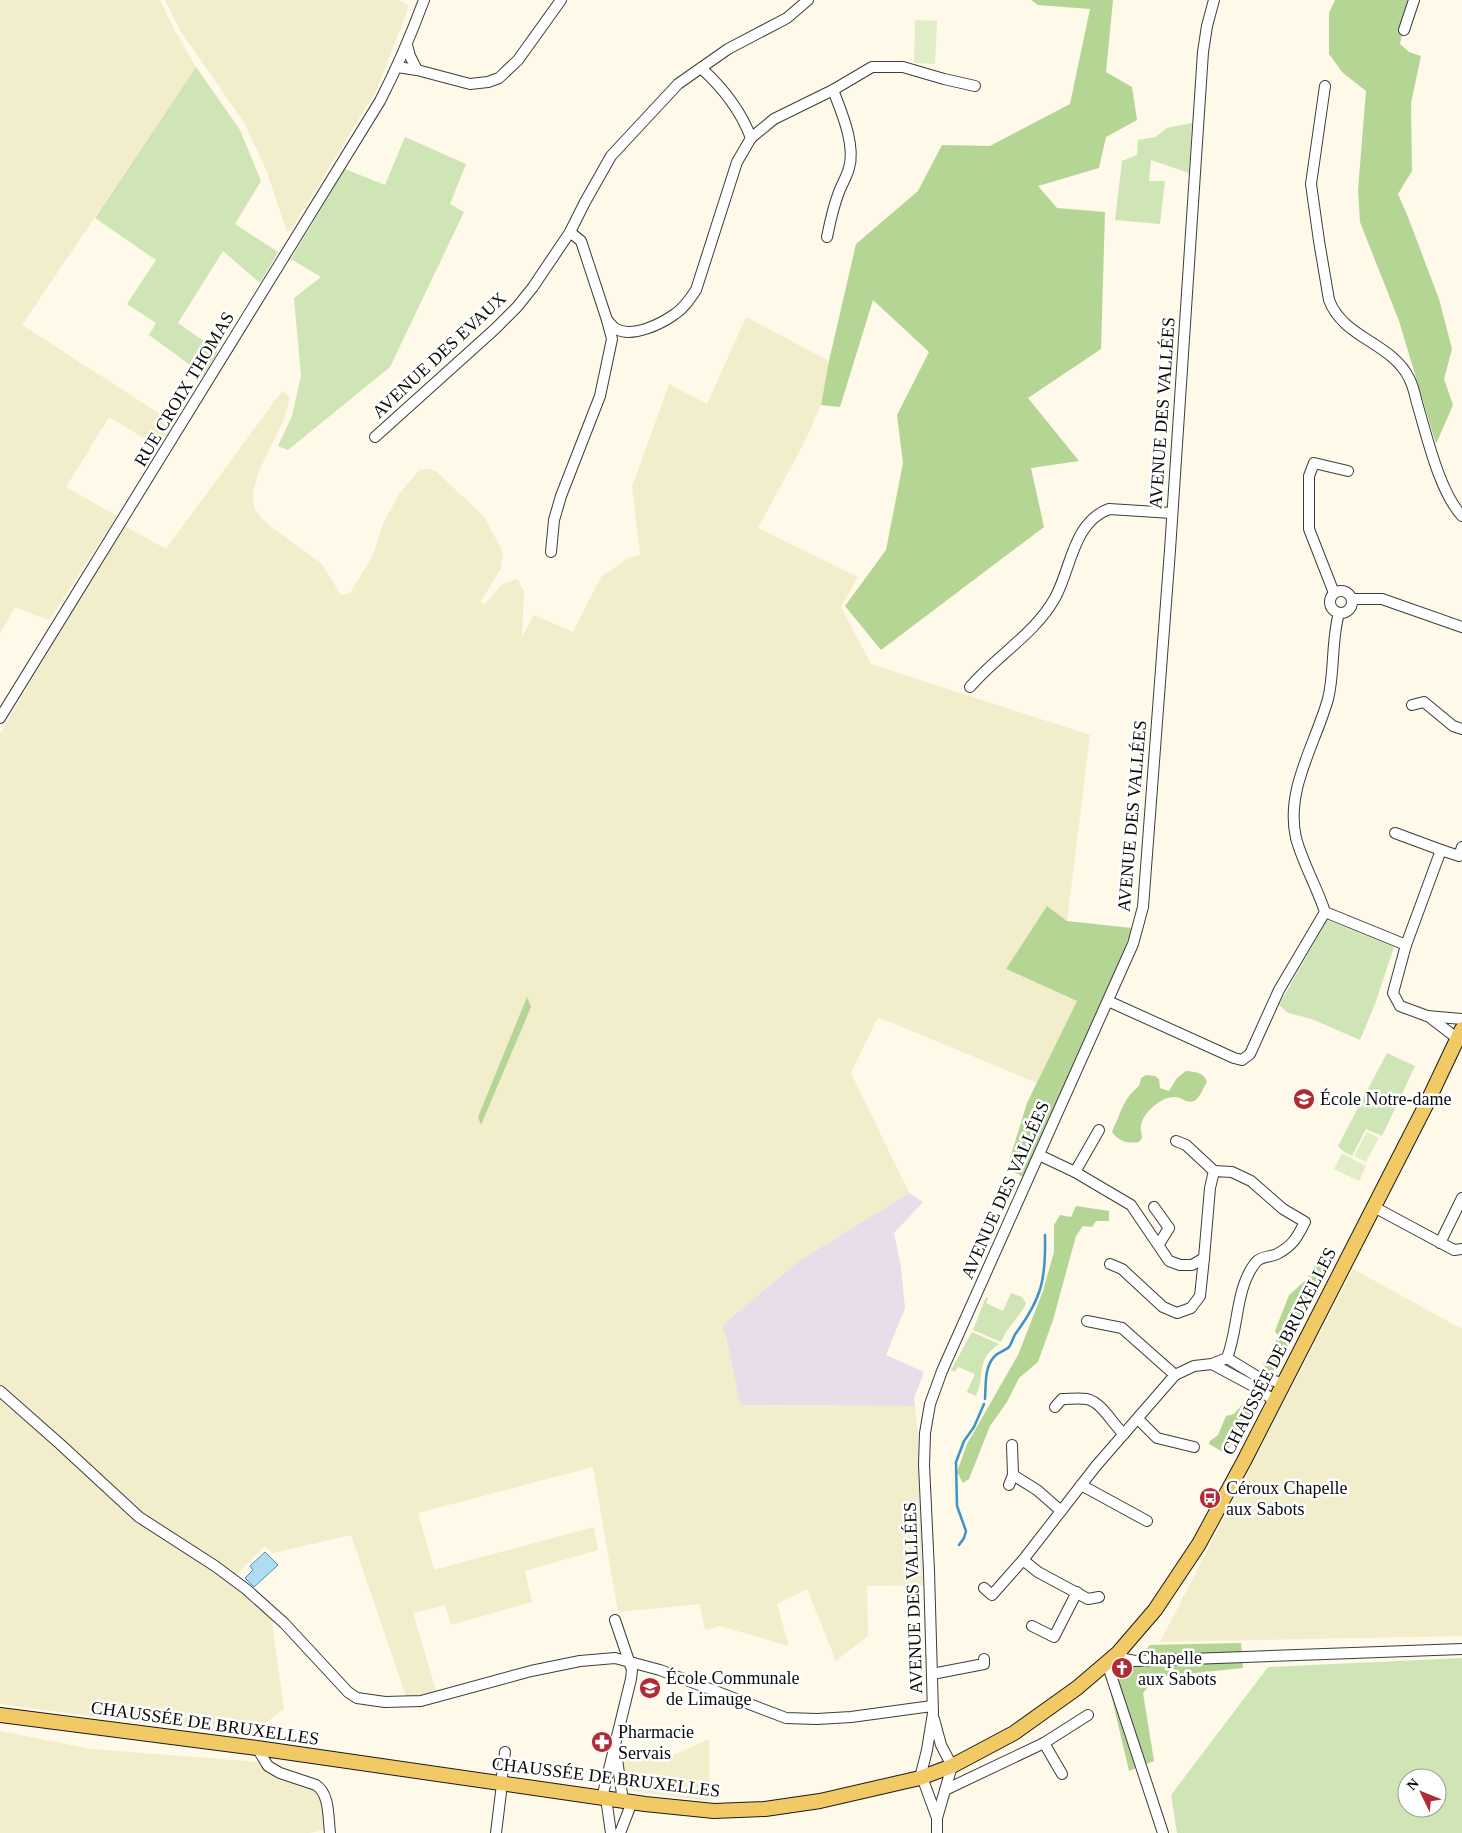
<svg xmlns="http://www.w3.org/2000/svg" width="1462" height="1833" font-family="'Times New Roman',serif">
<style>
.industrial{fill:#e7dee9}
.farmland{fill:#f2edcb}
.green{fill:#d0e5b5;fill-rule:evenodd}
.forest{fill:#b5d595}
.pitch{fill:#e1edc6}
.water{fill:#b0dcf2;stroke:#3b94c5}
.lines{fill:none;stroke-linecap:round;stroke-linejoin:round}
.stream{stroke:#3b94c5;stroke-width:2.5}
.minor-casing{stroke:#3d3d3d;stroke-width:12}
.major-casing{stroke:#1b1b1b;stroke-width:16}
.minor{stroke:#fff;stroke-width:10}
.major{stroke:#f1c965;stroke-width:14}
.labels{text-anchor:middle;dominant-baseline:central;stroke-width:5;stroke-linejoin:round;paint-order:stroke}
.street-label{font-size:18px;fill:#0a0a0a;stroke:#fff}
.poi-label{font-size:18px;fill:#0a0a0a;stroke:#fff;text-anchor:start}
</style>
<rect width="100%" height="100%" fill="#fef9e8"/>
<path class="industrial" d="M909,1193L923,1202L894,1233L901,1267L905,1308L886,1355L924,1372L914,1398L915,1406L740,1405L727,1342L722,1325L800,1260Z"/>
<g class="farmland">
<path d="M0,0H160L176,33L196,67L22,325L174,423L159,447L109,417L66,487L117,516L49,620L15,607L0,633Z"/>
<path d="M165,0H399L409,6L376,91L292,228L287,232L267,172L245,124L180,30Z"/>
<path d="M746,317L829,361L821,405L803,445L758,528L858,577L841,607L871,664L1090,735L1067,921L1047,906L1007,970L1077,1001L1037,1083L878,1017L851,1073L909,1193L800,1260L722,1325L727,1342L740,1405L915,1406L918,1435L924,1585L867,1586L868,1636L836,1661L807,1589L777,1604L789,1646L720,1626L705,1630L700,1604L618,1612L593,1467L418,1513L434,1570L594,1527L598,1550L525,1571L532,1602L451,1625L445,1605L413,1613L437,1694L407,1699L351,1535L273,1553L265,1546L235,1576L271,1615L284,1709L247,1737L0,1704V734L123,525L166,549L282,391L290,397L284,419L258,473L253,493L254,507L261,518L270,526L321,563L341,595L350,593L373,555L383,524L399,494L419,470L428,469L436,471L483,516L500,546L503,555L501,568L481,601L484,605L502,584L517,579L524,591L522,637L534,615L573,632L601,577L628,558L640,555L632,487L669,384L707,404Z"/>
<path d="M1353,1269L1462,1329V1636L1160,1642Z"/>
<path d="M0,1731L91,1749L260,1762L267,1772L314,1786L318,1789L327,1829L310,1833H0Z"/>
<path d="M709,1739L710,1801L637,1792L628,1789L624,1780L621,1754L667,1758Z"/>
</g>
<g class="green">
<path d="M196,67L240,130L261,181L235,224L278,252L260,283L223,251L178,323L218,351L204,375L149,335L156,323L127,304L156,260L95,218Z"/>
<path d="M1192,123L1189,173L1151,160L1149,181H1165L1160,224L1115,220L1122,161L1137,155L1138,140L1155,137L1167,128Z"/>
<path d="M405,137L466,164L450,204L464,212L390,367L288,450L278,446L292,416L301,376L294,298L321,277L291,259L345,169L385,185Z"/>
<path d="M1327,920L1394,947L1375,1004L1360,1040L1312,1019L1288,1013L1279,1005Z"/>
<path d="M1387,1053L1415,1066L1382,1136L1366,1129L1352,1156L1343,1151L1338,1146Z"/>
<path d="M1011,1293L1022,1297L1026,1303L1024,1308L1006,1332L1001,1342L973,1330L986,1297L988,1298L986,1303L1003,1311Z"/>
<path d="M972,1332L999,1344C975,1360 986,1373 976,1396L967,1392L975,1374L958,1367L955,1372L951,1370Z"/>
<path d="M1462,1658V1833H1177L1171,1795L1268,1667ZM1407,1778H1437V1808H1407Z"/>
</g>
<g class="forest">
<path d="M1031,0H1113L1106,72L1132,87L1137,120L1106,137L1099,168L1038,186L1057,208L1105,212L1101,349L1028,398L1079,461L1031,468L1044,527L881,650L845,606L886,550L903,463L897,415L929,352L873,300L840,407L821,405L829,361L856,244L918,191L942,145L990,146L1070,104L1090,9L1038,5Z"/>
<path d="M1335,0H1409L1400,44L1409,52L1421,56L1411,103L1412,171L1398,194L1408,217L1439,299L1452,349L1444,379L1453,405L1436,444L1399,321L1360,222L1358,190L1366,91L1343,73L1329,54V13Z"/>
<path d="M1047,906L1067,921L1132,928L1119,964L1023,1177L1007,1168L1027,1103L1077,1001L1006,969Z"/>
<path d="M527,997L531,1007L481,1125L478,1117Z"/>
<path d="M1186,1071C1195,1072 1204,1072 1207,1082C1203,1088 1200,1098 1194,1101C1186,1104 1182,1097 1175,1097C1162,1096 1142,1113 1141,1126C1140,1129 1142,1134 1142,1138L1139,1142C1128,1144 1118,1141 1112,1132C1113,1128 1115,1125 1117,1121C1123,1105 1126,1097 1139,1086L1141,1078L1146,1075L1155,1076L1159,1079L1160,1088L1169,1091L1177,1078Z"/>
<path d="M1076,1206L1109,1211V1221H1096L1092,1227L1083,1226L1076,1236L1053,1320L1038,1362L1019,1378L1007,1402L990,1426L969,1479L963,1483L957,1472L967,1444L1018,1355L1043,1291L1054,1252V1225L1060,1215L1071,1217Z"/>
<path d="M1314,1266H1322L1327,1269L1306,1314L1300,1317L1279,1368L1270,1372L1266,1369L1263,1363L1269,1358L1278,1336L1275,1331L1289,1295L1306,1280Z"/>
<path d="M1246,1400H1251L1254,1406C1246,1422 1238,1438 1226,1451L1223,1452L1209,1444L1210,1441L1218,1435L1226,1416L1234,1414Z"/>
<path d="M1241,1643L1243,1668L1156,1677L1143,1693L1154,1761L1129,1771L1110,1690L1150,1645Z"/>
</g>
<g class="pitch">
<path d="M915,20L937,21L935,64L914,63Z"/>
<path d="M1367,1132L1379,1138L1366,1162L1354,1156Z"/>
<path d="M1342,1153L1366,1166L1359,1181L1334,1169Z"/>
</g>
<path class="water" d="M265,1552L278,1565L254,1587L245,1578L253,1570L250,1566Z"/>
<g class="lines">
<g class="stream">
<path d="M985,1399C986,1385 984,1365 996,1355C999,1352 1005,1351 1009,1347C1012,1343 1013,1337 1016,1333C1042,1298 1046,1279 1045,1235"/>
<path d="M959,1545L964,1538L966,1531L957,1506L956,1462L964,1441L974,1427L984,1404"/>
</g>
<g class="minor-casing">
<g id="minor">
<path d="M1404,30L1414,0"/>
<path d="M407,45L410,56L417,70"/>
<path d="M397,67L417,70L470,84L488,82L499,78L518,60L561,0"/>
<path d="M1325,86L1311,184L1319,241L1329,300C1343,338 1392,343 1409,378C1413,385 1415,395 1417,403C1427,436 1439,491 1462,516"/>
<path d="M751,138L774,119L833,90L872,67H903L944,79L975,86"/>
<path d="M827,237C830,222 833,207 839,192C842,184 847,176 849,168C856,145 841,111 833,90"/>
<path d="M607,320C610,323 613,327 616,329C633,338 661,324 675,314C684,308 690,299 696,290L737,162L751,138C741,111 722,87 701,68"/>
<path d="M375,437L495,329L517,307L533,287L570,232L585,202L611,156L678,84L728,49L787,18L808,0"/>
<path d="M551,552L554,520L561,496L600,396L612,339L607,320L581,241L570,232"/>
<circle cx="1341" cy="602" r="11"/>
<path d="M1334,593L1309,529V476L1314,463L1348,471"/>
<path d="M1352,599H1382L1462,627"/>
<path d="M970,687C997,655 1034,635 1055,598C1071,569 1073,522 1109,509L1172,513"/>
<path d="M1412,705L1424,702L1453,726L1462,729"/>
<path d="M0,718C127,512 255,307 380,101C397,68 411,35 424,0"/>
<path d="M1395,833L1441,850"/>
<path d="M1462,847L1459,856L1441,850L1406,945L1393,993L1400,1006L1427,1016L1462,1019"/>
<path d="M1325,912L1406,945"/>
<path d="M1108,1001L1234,1058L1242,1060L1250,1054L1279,990L1325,912C1317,887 1303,864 1296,838C1285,790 1315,745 1328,699C1335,671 1331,641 1339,613"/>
<path d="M1428,1016L1458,1039"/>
<path d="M1176,1141L1186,1145L1214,1171"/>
<path d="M1075,1172L1099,1130"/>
<path d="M1154,1207L1169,1228L1159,1244"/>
<path d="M1374,1207L1454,1250L1462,1249"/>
<path d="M1440,1243L1462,1198"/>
<path d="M1110,1264L1122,1269L1163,1307L1177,1313L1191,1308L1200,1296L1204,1258"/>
<path d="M1087,1321L1122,1328L1175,1375"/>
<path d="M1227,1358L1258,1377L1283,1383"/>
<path d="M1212,1364L1253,1386L1274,1400"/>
<path d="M0,1391L60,1444L139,1517L215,1566L246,1589L284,1623L348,1692L357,1698L385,1702L421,1701L531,1671L580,1661L615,1658L660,1670L786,1718L817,1719L851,1717L932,1706"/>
<path d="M1055,1407L1062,1399C1070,1399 1079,1398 1087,1399C1103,1403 1112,1424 1124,1434"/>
<path d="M1138,1419L1157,1438L1194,1447"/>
<path d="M1012,1445L1013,1475L1037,1490L1061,1511"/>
<path d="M1009,1485L1013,1475"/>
<path d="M1081,1485L1147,1521"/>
<path d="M1023,1560L1038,1572L1088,1599L1099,1597"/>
<path d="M984,1588L992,1595L1023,1560L1096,1466L1175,1375L1194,1366L1212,1364L1227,1358C1239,1327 1235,1288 1256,1262C1261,1256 1271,1257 1277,1254C1294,1245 1297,1237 1305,1222L1283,1209L1251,1181L1232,1172L1214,1171L1210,1188L1204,1258L1192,1265H1180L1169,1261L1131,1205L1075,1172L1039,1155"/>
<path d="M1032,1626L1054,1637L1077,1592"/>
<path d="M1118,1653L1125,1659L1135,1661L1462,1649"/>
<path d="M1107,1663L1163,1833"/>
<path d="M932,1674L984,1664V1659"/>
<path d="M934,1719L941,1745L952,1766L937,1818V1833"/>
<path d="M1044,1743L1062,1774"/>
<path d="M257,1748L268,1766L280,1773L316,1785C330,1794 328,1818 330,1833"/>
<path d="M616,1752L623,1801"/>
<path d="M922,1777L937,1818"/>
<path d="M920,1778L927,1750L933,1713L929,1571L924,1465L925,1433L930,1404L942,1371L1133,944L1143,907L1170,550L1203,52L1207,26L1214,0"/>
<path d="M501,1784L505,1752"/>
<path d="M945,1790L1044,1743L1088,1715"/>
<path d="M602,1798L631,1679L632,1670L615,1620"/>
<path d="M606,1798L611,1833"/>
<path d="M496,1833L502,1784"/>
<path d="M620,1833L632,1802"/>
</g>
</g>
<g class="major-casing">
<path id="major" d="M0,1715L257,1748L645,1804L714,1811L765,1809L820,1801L920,1778L952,1766L1014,1733L1077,1688L1118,1653L1155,1610L1199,1544L1244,1461L1426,1105L1462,1029"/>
</g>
<use href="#minor" class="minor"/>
<use href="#major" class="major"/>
</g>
<defs>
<g id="school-disc" transform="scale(1.125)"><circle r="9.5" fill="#b12b37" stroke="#fff"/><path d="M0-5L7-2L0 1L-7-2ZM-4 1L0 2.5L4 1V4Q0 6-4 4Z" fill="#fff"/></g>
<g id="bus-disc" transform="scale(1.125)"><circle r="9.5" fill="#b12b37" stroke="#fff"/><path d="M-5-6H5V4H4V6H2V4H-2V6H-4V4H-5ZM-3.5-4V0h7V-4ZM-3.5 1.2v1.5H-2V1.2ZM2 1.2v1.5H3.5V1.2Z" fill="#fff"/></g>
<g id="church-disc" transform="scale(1.125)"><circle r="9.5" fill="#b12b37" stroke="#fff"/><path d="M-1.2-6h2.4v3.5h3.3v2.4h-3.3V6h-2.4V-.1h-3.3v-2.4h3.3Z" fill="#fff"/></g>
<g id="pharmacy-disc" transform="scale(1.125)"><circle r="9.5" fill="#b12b37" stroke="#fff"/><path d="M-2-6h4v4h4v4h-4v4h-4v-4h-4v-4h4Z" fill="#fff"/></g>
</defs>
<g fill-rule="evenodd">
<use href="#school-disc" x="1304" y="1099"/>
<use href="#bus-disc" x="1210" y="1498"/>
<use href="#church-disc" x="1122" y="1668"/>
<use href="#school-disc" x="650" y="1688"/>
<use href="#pharmacy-disc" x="602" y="1742"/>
</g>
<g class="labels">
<g class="street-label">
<text transform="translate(439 355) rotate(-43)">AVENUE DES EVAUX</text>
<text transform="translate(184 389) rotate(-59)">RUE CROIX THOMAS</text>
<text transform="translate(1162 413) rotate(-86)">AVENUE DES VALLÉES</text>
<text transform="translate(1132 816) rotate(-85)">AVENUE DES VALLÉES</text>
<text transform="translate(1005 1190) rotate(-66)">AVENUE DES VALLÉES</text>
<text transform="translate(1279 1351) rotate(-63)">CHAUSSÉE DE BRUXELLES</text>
<text transform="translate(913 1598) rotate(-92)">AVENUE DES VALLÉES</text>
<text transform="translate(205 1723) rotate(8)">CHAUSSÉE DE BRUXELLES</text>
<text transform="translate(606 1777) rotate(7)">CHAUSSÉE DE BRUXELLES</text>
</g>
<g class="poi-label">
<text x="1320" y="1099">École Notre-dame</text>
<text x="1226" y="1488">Céroux Chapelle<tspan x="1226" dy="21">aux Sabots</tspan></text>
<text x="1138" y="1658">Chapelle<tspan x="1138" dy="21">aux Sabots</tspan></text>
<text x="666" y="1678">École Communale<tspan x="666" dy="21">de Limauge</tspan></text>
<text x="618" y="1732">Pharmacie<tspan x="618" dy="21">Servais</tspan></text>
</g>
</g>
<g transform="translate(1422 1793) rotate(313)"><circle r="24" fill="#ffffff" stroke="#9d9d9d"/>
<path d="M0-4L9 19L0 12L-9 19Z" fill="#b12b37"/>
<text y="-8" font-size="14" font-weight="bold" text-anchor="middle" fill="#0a0a0a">N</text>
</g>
</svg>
